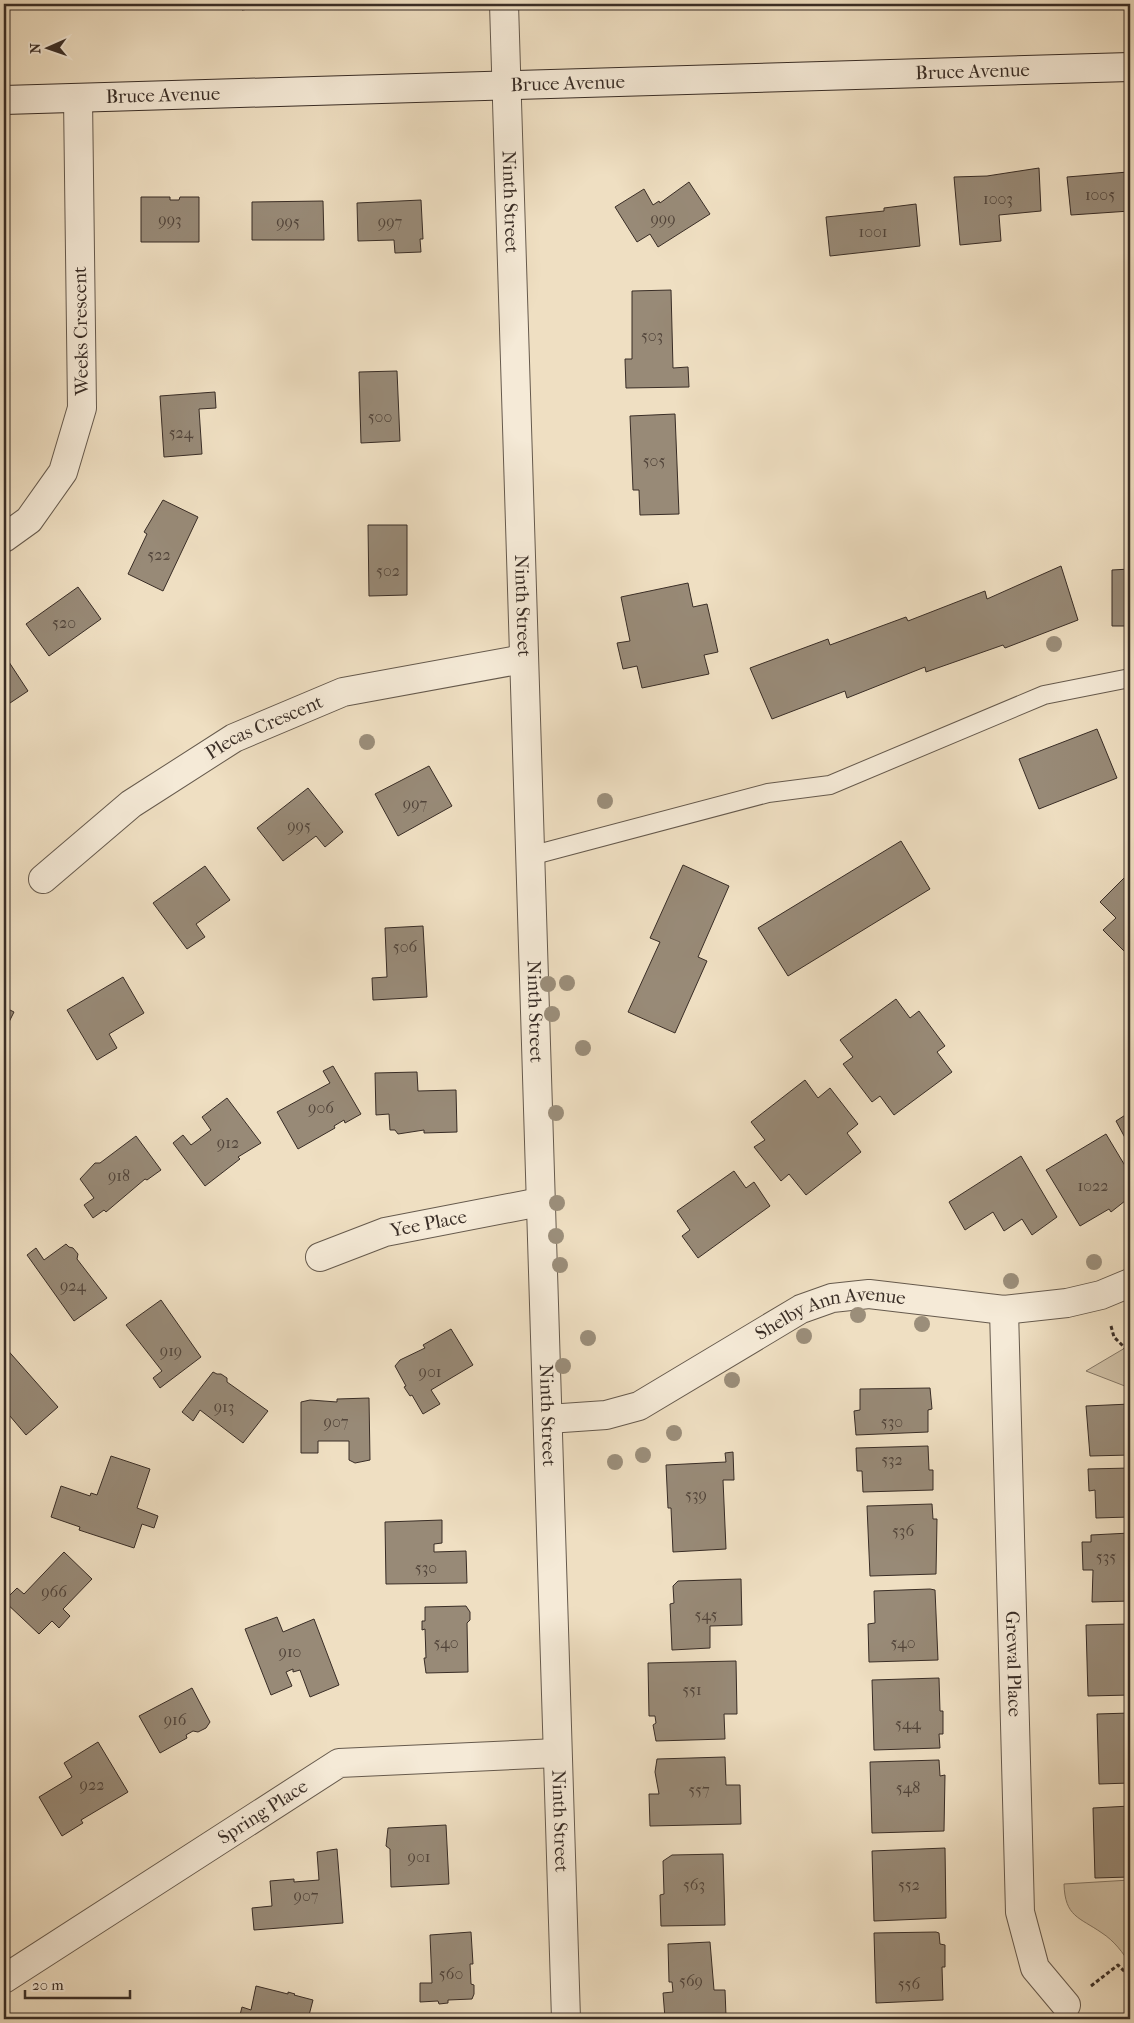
<svg xmlns="http://www.w3.org/2000/svg" width="1134" height="2023" font-family="'IM FELL French Canon',serif">
<style>
.green{fill:#d0c1a7;stroke:#847766}
.building{fill:#988a77;stroke:#392d26}
.lines{fill:none;stroke-linecap:round;stroke-linejoin:round}
.lane-casing{stroke:#665a4d;stroke-width:20}
.street-casing{stroke:#665a4d;stroke-width:30}
.secondary-casing{stroke:#392d26;stroke-width:30}
.path{stroke:#392d26;stroke-width:3;stroke-dasharray:4 2.5;stroke-linecap:butt}
.lane{stroke:#f5ead7;stroke-width:18}
.street{stroke:#f5ead7;stroke-width:28}
.secondary{stroke:#f5ead7;stroke-width:28}
.tree{fill:#9b8e7a}
.labels{text-anchor:middle;dominant-baseline:central;stroke-width:4.5;stroke-linejoin:round;paint-order:stroke}
.number-label{font-size:16px;fill:#51443a}
.street-label{font-size:19px;fill:#392d26;stroke:#f5ead7}
</style>
<rect width="100%" height="100%" fill="#efdfc2"/>
<filter id="stains"><feTurbulence type="fractalNoise" baseFrequency=".004" numOctaves="4"/><feColorMatrix values="0 0 0 0 .2 0 0 0 0 .09 0 0 0 0 .02 0 0 0 .5 -.17"/></filter>
<radialGradient id="worn" r=".72"><stop offset=".6" stop-color="#630" stop-opacity="0"/><stop offset="1" stop-color="#630" stop-opacity=".3"/></radialGradient>
<g class="green">
<path d="M1130,1345V1388L1086,1371Z"/>
<path d="M1130,1880V1965C1124,1953 1113,1940 1102,1933C1079,1917 1065,1917 1064,1884Z"/>
</g>
<g class="building">
<path d="M231,4H301V5L252,6L249,9L242,10L239,6L231,7Z"/>
<path d="M1039,168L1041,211L999,215L1001,241L960,245L954,177L987,176Z"/>
<path d="M1128,172H1130V211L1071,215L1067,177Z"/>
<path d="M689,182L710,214L658,247L650,234L637,242L615,207L644,189L653,205L659,201L660,203Z"/>
<path d="M141,197H170V200H179L180,197H199V242H141Z"/>
<path d="M421,200L423,239H420L421,252L395,253L394,240L358,241L357,203Z"/>
<path d="M323,201L324,240H252V202Z"/>
<path d="M916,204L920,246L830,256L826,217L884,211V208Z"/>
<path d="M671,290L673,368L688,367L689,387L626,388L625,359H632V291Z"/>
<path d="M397,371L400,441L361,443L359,372Z"/>
<path d="M215,392L216,408L199,409L202,454L164,457L160,396Z"/>
<path d="M675,414L679,514L640,515L639,490H633L630,416Z"/>
<path d="M163,500L198,517L163,591L128,574L147,534L144,532Z"/>
<path d="M368,525H407V595L369,596Z"/>
<path d="M1061,566L1078,620L1005,648L1003,645L926,672L925,667L847,698L845,691L772,719L750,668L828,639L830,645L906,617L908,621L985,591L987,599Z"/>
<path d="M1130,569V626H1112V570Z"/>
<path d="M688,583L693,607L707,604L718,652L704,655L709,674L642,688L637,666L623,669L617,643L630,641L621,597Z"/>
<path d="M78,587L101,619L49,656L26,624Z"/>
<path d="M7,659L28,691L4,707V661Z"/>
<path d="M1097,729L1117,778L1039,809L1019,759Z"/>
<path d="M429,766L452,806L398,836L375,794Z"/>
<path d="M308,788L343,832L325,847L316,836L283,861L257,828Z"/>
<path d="M901,841L930,889L788,976L758,928Z"/>
<path d="M683,865L729,886L698,957L707,961L675,1033L628,1012L660,942L650,938Z"/>
<path d="M205,866L230,900L196,924L205,937L187,949L153,903Z"/>
<path d="M1130,872V957L1103,930L1116,918L1100,902Z"/>
<path d="M423,926L427,997L373,1000L372,978L387,977L385,928Z"/>
<path d="M123,977L144,1013L109,1034L117,1048L97,1060L67,1010Z"/>
<path d="M896,999L910,1018L919,1011L945,1046L937,1052L952,1072L894,1115L880,1096L872,1102L843,1064L853,1057L840,1040Z"/>
<path d="M4,1007L14,1012L4,1032Z"/>
<path d="M333,1066L361,1114L345,1123L344,1120L334,1126L335,1128L298,1149L277,1112L330,1083L323,1071Z"/>
<path d="M417,1072L418,1091L456,1090L457,1132L424,1133V1130L398,1134L395,1130H390L389,1114L376,1115L375,1073Z"/>
<path d="M805,1080L818,1098L830,1088L858,1124L847,1133L861,1152L806,1195L789,1174L781,1181L754,1147L765,1140L751,1122Z"/>
<path d="M227,1098L261,1143L238,1157L240,1159L205,1186L173,1143L183,1135L191,1145L211,1130L202,1117Z"/>
<path d="M1130,1112V1147L1116,1121Z"/>
<path d="M1106,1134L1130,1174V1197L1111,1212L1109,1209L1080,1226L1046,1170Z"/>
<path d="M136,1136L161,1170L147,1180L145,1179L106,1212L104,1210L93,1218L84,1205L94,1198L80,1179L95,1163H100Z"/>
<path d="M1021,1156L1057,1217L1032,1235L1022,1219L1004,1231L993,1212L965,1230L949,1202Z"/>
<path d="M734,1171L746,1188L754,1182L770,1206L698,1258L682,1236L690,1230L677,1211Z"/>
<path d="M66,1244L69,1247L73,1248L78,1254L77,1259L107,1298L74,1321L27,1255L36,1248L44,1260Z"/>
<path d="M161,1300L201,1357L160,1388L153,1378L162,1371L126,1325Z"/>
<path d="M451,1329L473,1365L431,1390L440,1404L423,1414L412,1395L410,1396L404,1387L406,1386L395,1366L400,1360L425,1348L423,1345Z"/>
<path d="M4,1346L58,1407L26,1435L4,1409Z"/>
<path d="M213,1372L217,1374H221L227,1378V1382L268,1411L243,1443L200,1410L193,1421L182,1412Z"/>
<path d="M930,1388L932,1409L928,1410V1432L856,1435L854,1411L860,1410V1389Z"/>
<path d="M369,1398L370,1460L355,1463L349,1460V1441H318V1453H301V1402L310,1400L337,1402V1399Z"/>
<path d="M1130,1404V1455L1090,1456L1086,1406Z"/>
<path d="M928,1446L929,1470H933V1490L863,1492L862,1471H857L856,1448Z"/>
<path d="M733,1452L734,1480H723L726,1549L673,1552L671,1508H668L666,1465L726,1462L725,1453Z"/>
<path d="M111,1456L150,1469L137,1508L158,1516L154,1528L142,1524L134,1548L79,1530L80,1527L51,1517L61,1486L90,1496L91,1493L97,1495Z"/>
<path d="M1130,1468V1517L1096,1518L1095,1490L1089,1491L1088,1469Z"/>
<path d="M932,1504L933,1519H937L936,1574L870,1576L867,1506Z"/>
<path d="M442,1520V1543L434,1544V1552L466,1551L467,1583L386,1584L385,1522Z"/>
<path d="M1130,1533V1601L1092,1602L1093,1570H1083L1082,1542H1091V1535Z"/>
<path d="M64,1552L92,1579L63,1609L70,1616L59,1628L52,1621L39,1634L4,1601L17,1588L24,1594Z"/>
<path d="M741,1579L742,1625L710,1626V1648L672,1650L670,1604L674,1603L673,1586L678,1581Z"/>
<path d="M930,1589L935,1590L938,1660L869,1662L868,1624L875,1623L874,1591Z"/>
<path d="M466,1606L470,1612V1620L467,1623L468,1672L426,1673L424,1658H426L425,1629L422,1630V1621H425V1607Z"/>
<path d="M277,1617L283,1632L314,1619L339,1685L310,1697L300,1670L293,1672V1669L286,1672L292,1686L271,1695L245,1629Z"/>
<path d="M1130,1624V1695L1088,1696L1086,1625Z"/>
<path d="M736,1661L737,1714H724L725,1739L656,1741L653,1725L656,1723L655,1716H649L648,1663Z"/>
<path d="M939,1678L940,1711H943V1734H939L940,1748L874,1750L872,1680Z"/>
<path d="M192,1688L210,1722L206,1728L198,1732L193,1731L186,1735L187,1738L160,1753L139,1716Z"/>
<path d="M1130,1713V1783L1099,1784L1097,1714Z"/>
<path d="M98,1742L128,1792L81,1820L83,1823L62,1836L39,1797L72,1777L64,1763Z"/>
<path d="M725,1757L726,1785H740L741,1824L650,1826L649,1794H659L655,1772L657,1759Z"/>
<path d="M939,1760L940,1776L945,1775L944,1831L872,1833L870,1762Z"/>
<path d="M1130,1806V1877L1095,1878L1093,1808Z"/>
<path d="M446,1825L449,1884L391,1887L390,1849L386,1846L388,1828Z"/>
<path d="M945,1848L946,1918L874,1921L872,1851Z"/>
<path d="M337,1849L343,1923L254,1930L252,1908L272,1906L270,1881L294,1879V1882L319,1880L317,1852Z"/>
<path d="M723,1854L725,1925L661,1926L660,1895L664,1894L663,1861L672,1855Z"/>
<path d="M471,1932L473,1964H470L471,1984L474,1985V1994L472,1999L448,2000V2003L439,2004L438,2001L420,2002V1983H432L430,1935Z"/>
<path d="M936,1932L939,1933L940,1944L945,1945V1967H942L943,2000L876,2003L874,1933Z"/>
<path d="M710,1942L714,1990H725L726,2016L665,2018L663,1993L673,1992L672,1982H669L668,1944Z"/>
<path d="M256,1986L288,1994V1992L295,1994L294,1995L313,2000L308,2019H239L242,2007L251,2010Z"/>
<path d="M947,2016V2019H884Z"/>
</g>
<g class="lines">
<g class="lane-casing">
<path id="lane" d="M530,856L768,793L830,785L1044,695L1130,678"/>
</g>
<g class="street-casing">
<g id="street">
<path id="s1" d="M504,4L566,2019"/>
<path d="M4,538L29,520L63,472L82,408L78,98"/>
<path id="s2" d="M43,879L131,804L234,738L343,692L523,659"/>
<path id="s3" d="M320,1257L385,1232L540,1202"/>
<path id="s4" d="M1004,1310L1020,1912L1035,1968L1066,2005"/>
<path id="s5" d="M548,1419L606,1415L639,1406L801,1309L832,1298L869,1294L1004,1310L1067,1303L1101,1295L1130,1283"/>
<path id="s6" d="M4,1979L339,1763L557,1753"/>
</g>
</g>
<g class="secondary-casing">
<g id="secondary">
<path id="s7" d="M4,100L1130,67"/>
</g>
</g>
<g class="path">
<path d="M1111,1326L1114,1337L1130,1353"/>
<path d="M1091,1986L1118,1965L1130,1977"/>
</g>
<use href="#lane" class="lane"/>
<use href="#street" class="street"/>
<use href="#secondary" class="secondary"/>
</g>
<g class="tree">
<circle cx="1054" cy="644" r="8"/>
<circle cx="367" cy="742" r="8"/>
<circle cx="605" cy="801" r="8"/>
<circle cx="567" cy="983" r="8"/>
<circle cx="548" cy="984" r="8"/>
<circle cx="552" cy="1014" r="8"/>
<circle cx="583" cy="1048" r="8"/>
<circle cx="556" cy="1113" r="8"/>
<circle cx="557" cy="1203" r="8"/>
<circle cx="556" cy="1236" r="8"/>
<circle cx="1094" cy="1262" r="8"/>
<circle cx="560" cy="1265" r="8"/>
<circle cx="1011" cy="1281" r="8"/>
<circle cx="858" cy="1315" r="8"/>
<circle cx="922" cy="1324" r="8"/>
<circle cx="804" cy="1336" r="8"/>
<circle cx="588" cy="1338" r="8"/>
<circle cx="563" cy="1366" r="8"/>
<circle cx="732" cy="1380" r="8"/>
<circle cx="674" cy="1433" r="8"/>
<circle cx="643" cy="1455" r="8"/>
<circle cx="615" cy="1462" r="8"/>
</g>
<g class="labels">
<g class="number-label">
<text x="1100" y="194">1005</text>
<text x="998" y="198">1003</text>
<text x="663" y="218">999</text>
<text x="170" y="219">993</text>
<text x="288" y="221">995</text>
<text x="390" y="221">997</text>
<text x="873" y="231">1001</text>
<text x="652" y="335">503</text>
<text x="380" y="416">500</text>
<text x="181" y="432">524</text>
<text x="654" y="460">505</text>
<text x="159" y="554">522</text>
<text x="388" y="570">502</text>
<text x="64" y="622">520</text>
<text x="415" y="803">997</text>
<text x="299" y="825">995</text>
<text x="405" y="946">506</text>
<text x="321" y="1107">906</text>
<text x="228" y="1142">912</text>
<text x="119" y="1175">918</text>
<text x="1093" y="1185">1022</text>
<text x="73" y="1285">924</text>
<text x="171" y="1350">919</text>
<text x="430" y="1371">901</text>
<text x="224" y="1406">913</text>
<text x="336" y="1421">907</text>
<text x="892" y="1421">530</text>
<text x="892" y="1459">532</text>
<text x="696" y="1494">539</text>
<text x="903" y="1530">536</text>
<text x="1106" y="1556">535</text>
<text x="426" y="1567">530</text>
<text x="54" y="1591">966</text>
<text x="706" y="1614">545</text>
<text x="446" y="1642">540</text>
<text x="903" y="1642">540</text>
<text x="290" y="1651">910</text>
<text x="692" y="1689">551</text>
<text x="175" y="1719">916</text>
<text x="908" y="1723">544</text>
<text x="92" y="1784">922</text>
<text x="908" y="1787">548</text>
<text x="699" y="1789">557</text>
<text x="419" y="1856">901</text>
<text x="694" y="1884">563</text>
<text x="909" y="1884">552</text>
<text x="306" y="1895">907</text>
<text x="451" y="1973">560</text>
<text x="691" y="1980">569</text>
<text x="909" y="1983">556</text>
</g>
<g class="street-label">
<text stroke="none"><textPath href="#s7" startOffset="969">Bruce Avenue</textPath></text>
<text stroke="none"><textPath href="#s7" startOffset="564">Bruce Avenue</textPath></text>
<text stroke="none"><textPath href="#s7" startOffset="159">Bruce Avenue</textPath></text>
<text stroke="none"><textPath href="#s1" startOffset="198">Ninth Street</textPath></text>
<text transform="translate(81 331) rotate(-91)">Weeks Crescent</text>
<text stroke="none"><textPath href="#s1" startOffset="602">Ninth Street</textPath></text>
<text stroke="none"><textPath href="#s2" startOffset="270">Plecas Crescent</textPath></text>
<text stroke="none"><textPath href="#s1" startOffset="1008">Ninth Street</textPath></text>
<text stroke="none"><textPath href="#s3" startOffset="114">Yee Place</textPath></text>
<text stroke="none"><textPath href="#s5" startOffset="309">Shelby Ann Avenue</textPath></text>
<text stroke="none"><textPath href="#s1" startOffset="1412">Ninth Street</textPath></text>
<text stroke="none"><textPath href="#s4" startOffset="354">Grewal Place</textPath></text>
<text stroke="none"><textPath href="#s6" startOffset="308">Spring Place</textPath></text>
<text stroke="none"><textPath href="#s1" startOffset="1818">Ninth Street</textPath></text>
</g>
</g>
<rect width="1134" height="2023" fill="none" stroke="#efdfc2" stroke-width="20"/>
<rect x="5" y="5" width="1124" height="2013" fill="none" stroke="#392d26" stroke-width="2.5"/>
<rect x="10" y="10" width="1114" height="2003" fill="none" stroke="#392d26"/>
<g transform="translate(48 48) rotate(268)" stroke="#f5ead7" stroke-width="4" paint-order="stroke">
<path d="M0-4L9 19L0 12L-9 19Z" fill="#392d26"/>
<text y="-8" font-size="14" font-weight="bold" text-anchor="middle" fill="#392d26">N</text>
</g>
<path d="M25 1990v8h105v-8" fill="none" stroke="#392d26" stroke-width="2.5"/>
<text x="32" y="1990" font-size="15" fill="#392d26" stroke="#f5ead7" stroke-width="4" paint-order="stroke">20 m</text>
<rect width="100%" height="100%" filter="url(#stains)"/>
<rect width="100%" height="100%" fill="url(#worn)"/>
</svg>
